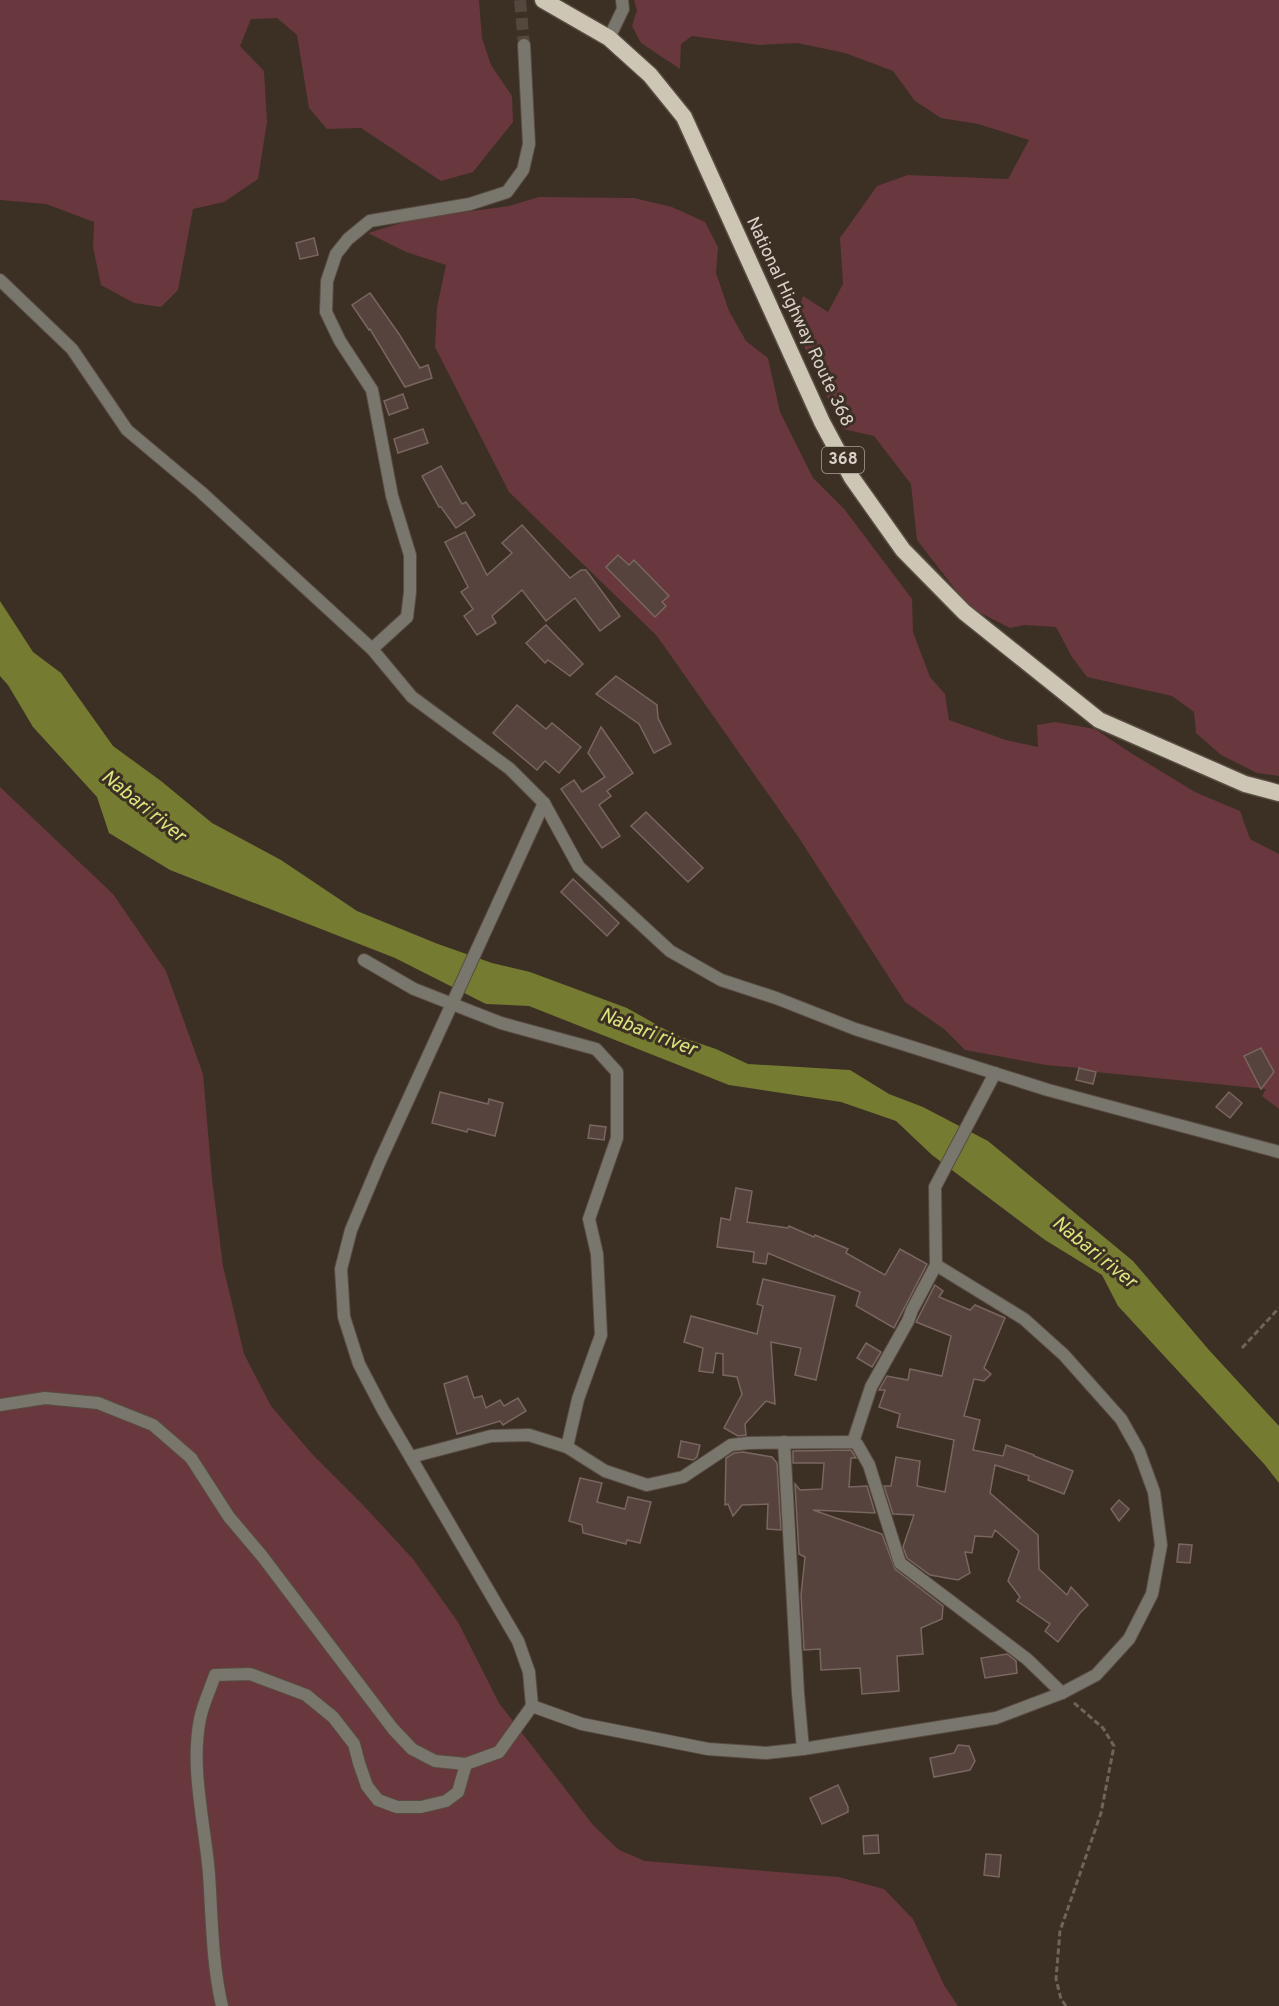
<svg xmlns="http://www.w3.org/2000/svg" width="1279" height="2006" font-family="Overpass,sans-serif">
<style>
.green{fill:#68383e}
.water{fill:#757b30}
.building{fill:#56433e;stroke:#7a6660;stroke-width:1.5}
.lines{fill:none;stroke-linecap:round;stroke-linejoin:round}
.minor-tunnel{stroke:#54473d;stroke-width:12;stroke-dasharray:12 6;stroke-linecap:butt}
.minor-casing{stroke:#584c42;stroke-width:14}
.tertiary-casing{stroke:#584c42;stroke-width:14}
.trunk-casing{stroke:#584c42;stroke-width:19}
.path{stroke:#6f635a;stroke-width:3;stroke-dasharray:6 3;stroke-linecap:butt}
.minor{stroke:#79766e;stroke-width:12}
.tertiary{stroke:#79766e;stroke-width:12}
.trunk{stroke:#cdc6b4;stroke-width:16}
.labels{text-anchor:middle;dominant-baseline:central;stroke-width:6;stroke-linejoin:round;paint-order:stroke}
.shield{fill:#3c2f24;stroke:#aba098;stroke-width:1.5}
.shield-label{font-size:16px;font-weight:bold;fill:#dad1ca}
.street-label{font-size:18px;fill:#dad1ca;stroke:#3c2f24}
.water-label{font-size:20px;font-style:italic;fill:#dbe57d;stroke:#3c2f24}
</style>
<rect width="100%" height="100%" fill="#3c2f24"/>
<g class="green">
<path d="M0,0H479L482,38L491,65L512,96L513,122L473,172L441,181L361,128L327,129L309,108L297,35L277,18L251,19L240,46L264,71L267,122L258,179L224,202L193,209L178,290L161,307L134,303L101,285L93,247L94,222L46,204L0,200Z"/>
<path d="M634,0H1279V776L1257,773L1221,755L1196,733L1194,712L1172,696L1087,677L1072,657L1056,627L1024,625L1010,628L969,607L917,540L911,484L874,436L843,429L810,362L795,321L803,296L828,312L843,284L840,238L877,186L908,175L1008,179L1029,140L978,124L941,118L915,101L893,71L845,53L797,43L759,45L692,36L681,44L680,69L641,43L632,26L637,10Z"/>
<path d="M539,197L634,198L672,207L705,222L718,247L716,273L729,311L746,341L768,358L780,412L813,478L845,510L912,599L913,632L930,677L945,694L949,720L1006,740L1038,747L1037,725L1055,722L1095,729L1131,753L1195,792L1240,811L1250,839L1279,854V1109L1262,1096L1266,1089L1096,1072L1079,1068L1046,1065L965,1050L944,1029L905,1002L799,838L657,636L509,492L435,347L437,307L446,265L406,252L368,233L414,219L509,206Z"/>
<path d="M0,787L113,894L166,971L203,1074L212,1179L223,1266L244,1354L271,1406L313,1455L363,1505L413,1559L458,1622L499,1703L593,1825L619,1850L645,1861L839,1877L884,1889L913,1919L944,1985L958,2006H0Z"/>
</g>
<path class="water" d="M0,601L33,652L61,673L113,746L161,781L212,823L281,860L357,911L438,944L492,963L530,972L627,1008L675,1035L716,1049L748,1064L850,1070L889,1094L923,1107L988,1141L1133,1261L1209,1350L1279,1426V1483L1265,1465L1118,1306L1102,1275L1045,1240L932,1155L896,1121L841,1102L729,1085L529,1006L486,1004L395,958L170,870L109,833L97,797L33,727L8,685L0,676Z"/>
<g class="building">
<path d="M314,238L318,255L300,259L296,243Z"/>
<path d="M370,293L399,334L420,368L428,365L432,378L405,387L370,329L369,330L352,305Z"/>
<path d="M403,394L408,408L389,415L384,401Z"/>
<path d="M423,429L428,443L398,453L394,439Z"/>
<path d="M441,466L462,504L466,502L475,515L456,528L441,507H439L422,476Z"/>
<path d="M522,525L570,578L581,570H586L620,616L600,631L575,598L546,621L522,590L492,616L496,623L477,635L464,616L473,609L461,592L468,587L445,542L465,532L487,575L512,553L502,543Z"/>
<path d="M618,555L629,565L634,560L669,596L662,602L666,606L655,617L606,567Z"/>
<path d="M546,625L583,664L570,676L548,660L545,663L526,643Z"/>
<path d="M616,676L657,705L658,718L671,744L654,753L639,724L596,694Z"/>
<path d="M517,705L546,729L552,723L581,747L559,773L545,761L537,770L493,733Z"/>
<path d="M601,727L633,773L607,791L611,796L599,805L620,836L602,848L561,789L574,780L582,792L605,777L588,753Z"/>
<path d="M646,812L703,868L688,882L631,826Z"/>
<path d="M573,879L619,923L607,936L561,892Z"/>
<path d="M1261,1048L1274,1072L1261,1089L1244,1056Z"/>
<path d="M1079,1068L1096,1072L1093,1084L1076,1080Z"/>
<path d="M440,1092L488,1104L489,1099L503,1103L495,1136L468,1129L467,1132L432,1123Z"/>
<path d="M1229,1092L1242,1103L1230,1118L1216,1107Z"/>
<path d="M590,1125L606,1127L604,1140L588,1138Z"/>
<path d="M736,1188L752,1191L747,1222L788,1228L789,1226L814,1237L815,1235L848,1249L846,1253L885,1275L900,1249L927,1264L894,1328L856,1306L860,1292L768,1253L766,1264L753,1262L754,1252L717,1247L721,1218L730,1220Z"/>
<path d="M763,1279L835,1296L816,1380L795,1375L801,1348L771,1342L775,1404L766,1401L745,1424L746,1435L738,1436L724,1428L742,1394L737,1377L723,1375V1354L716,1353L713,1373L699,1371L703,1348L684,1342L691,1316L757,1334L763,1306L757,1304Z"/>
<path d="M935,1285L943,1291L939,1297L970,1310L975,1305L1005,1318L984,1368L991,1374L984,1381L974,1379L964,1416L980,1420L973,1450L1003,1456L1006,1445L1034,1455V1456L1073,1471L1064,1494L1028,1480L1029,1476L995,1465L990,1493L1038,1535L1039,1569L1067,1595L1071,1587L1088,1605L1080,1613L1058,1642L1045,1631L1050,1624L1017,1601L1020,1597L1008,1581L1019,1551L995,1530L992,1537L975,1536L972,1553L965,1552L970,1573L958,1580L930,1575L907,1558L903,1547L914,1515L893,1514L884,1486H891L896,1457L920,1461L917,1486L945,1492L954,1440L897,1427L900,1414L879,1407L885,1390H879L887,1376L908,1380L910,1369L942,1376L951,1336L916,1322Z"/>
<path d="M866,1343L881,1352L872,1367L857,1358Z"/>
<path d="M467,1376L474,1398L482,1396L486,1408L500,1400L504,1406L518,1398L526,1411L503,1425L500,1421L457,1434L444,1384Z"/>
<path d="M681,1441L700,1445L697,1457L693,1460L678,1457Z"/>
<path d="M851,1450L856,1458H851L849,1487L867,1486L875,1513L813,1510L882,1534L895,1569L943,1606L942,1619L921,1628L923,1654L897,1656L899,1691L862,1694L860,1668L821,1670L820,1649L804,1650L801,1595L805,1557L799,1554L795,1484L800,1490L822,1489L824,1463H793V1451Z"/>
<path d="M743,1452L772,1457L777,1463L781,1530L767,1529L768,1504L742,1505L733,1516L728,1504L725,1505L726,1458L734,1453Z"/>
<path d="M580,1478L602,1483L597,1502L625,1509L628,1497L651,1502L640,1543L627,1540L626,1544L583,1533L582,1525L569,1521Z"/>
<path d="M1119,1500L1129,1509L1119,1521L1111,1509Z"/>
<path d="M1179,1544L1192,1545L1190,1563L1177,1562Z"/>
<path d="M1007,1654L1016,1661L1017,1673L985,1678L981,1658Z"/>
<path d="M958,1745L969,1746L975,1761L970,1770L934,1777L930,1758L954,1753Z"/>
<path d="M838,1785L848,1807V1812L822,1824L810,1798Z"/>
<path d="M878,1835L879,1853L864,1854L863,1836Z"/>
<path d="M986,1854L1001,1855L999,1877L984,1875Z"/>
</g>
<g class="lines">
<path class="minor-tunnel" d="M520,0L524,45"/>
<g class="minor-casing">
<g id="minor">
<path d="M609,38L623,9L622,0"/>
<path d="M0,280L72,349L127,430L201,492L372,649L412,697L510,769L544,803L579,867L670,951L721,980L776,998L855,1029L1048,1090L1279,1152"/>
<path d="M372,649L407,617L410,592V555L392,496L372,390L340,341L326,312L327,281L336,254L348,239L370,221L470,204L507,192L523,170L529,144L524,45"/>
<path d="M364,960L414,989L501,1023L596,1049L617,1072V1138L589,1219L597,1254L601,1335L578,1399L567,1447"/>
<path d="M0,1405L45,1398L98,1403L153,1425L191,1458"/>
<path d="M784,1442L798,1693L803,1749"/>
<path d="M853,1442L871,1387L908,1321L912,1310L936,1265L935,1187L995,1073"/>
<path d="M411,1457L491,1436L529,1435L567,1447L605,1471L647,1485L683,1477L731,1445L748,1443L853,1442L857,1444L869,1465L900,1563L1027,1659L1062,1693"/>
<path d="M532,1706L582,1724L708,1749L766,1753L803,1749L996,1718L1062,1693L1096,1675L1129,1639L1152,1594L1161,1545L1154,1492L1139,1451L1121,1419L1064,1355L1024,1319L936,1265"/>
<path d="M222,2006C212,1963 212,1918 209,1874C205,1824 190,1769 200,1719C203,1704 210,1690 215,1675L250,1674L306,1695L333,1717L354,1744L359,1763L367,1786L378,1800L397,1807H421L446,1801L458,1792L466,1764"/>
</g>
</g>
<g class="tertiary-casing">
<path id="tertiary" d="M191,1458L229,1517L262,1556L393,1729L412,1749L435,1761L466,1764L499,1752L532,1706L529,1672L518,1641L383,1410L359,1364L344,1317L341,1269L351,1230L380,1161L544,803"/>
</g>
<g class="trunk-casing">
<path id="trunk" d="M543,0L609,38L650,75L684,117L822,422L852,478L903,550L964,612L1099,720L1245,784L1279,793"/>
</g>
<g class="path">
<path d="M1242,1348L1279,1308"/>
<path d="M1066,2006L1061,1999L1056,1979L1060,1931L1101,1813L1114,1746L1103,1728L1073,1702"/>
</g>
<use href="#minor" class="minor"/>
<use href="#tertiary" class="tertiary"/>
<use href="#trunk" class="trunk"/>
</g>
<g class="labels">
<rect class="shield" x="822" y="447" width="42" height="26" rx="4.5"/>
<g class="shield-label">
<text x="843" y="460">368</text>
</g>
<g class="street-label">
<text transform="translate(799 322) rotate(65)">National Highway Route 368</text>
</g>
<g class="water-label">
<text transform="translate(143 807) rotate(39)">Nabari river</text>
<text transform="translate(648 1033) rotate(21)">Nabari river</text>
<text transform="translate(1094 1253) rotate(39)">Nabari river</text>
</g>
</g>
</svg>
